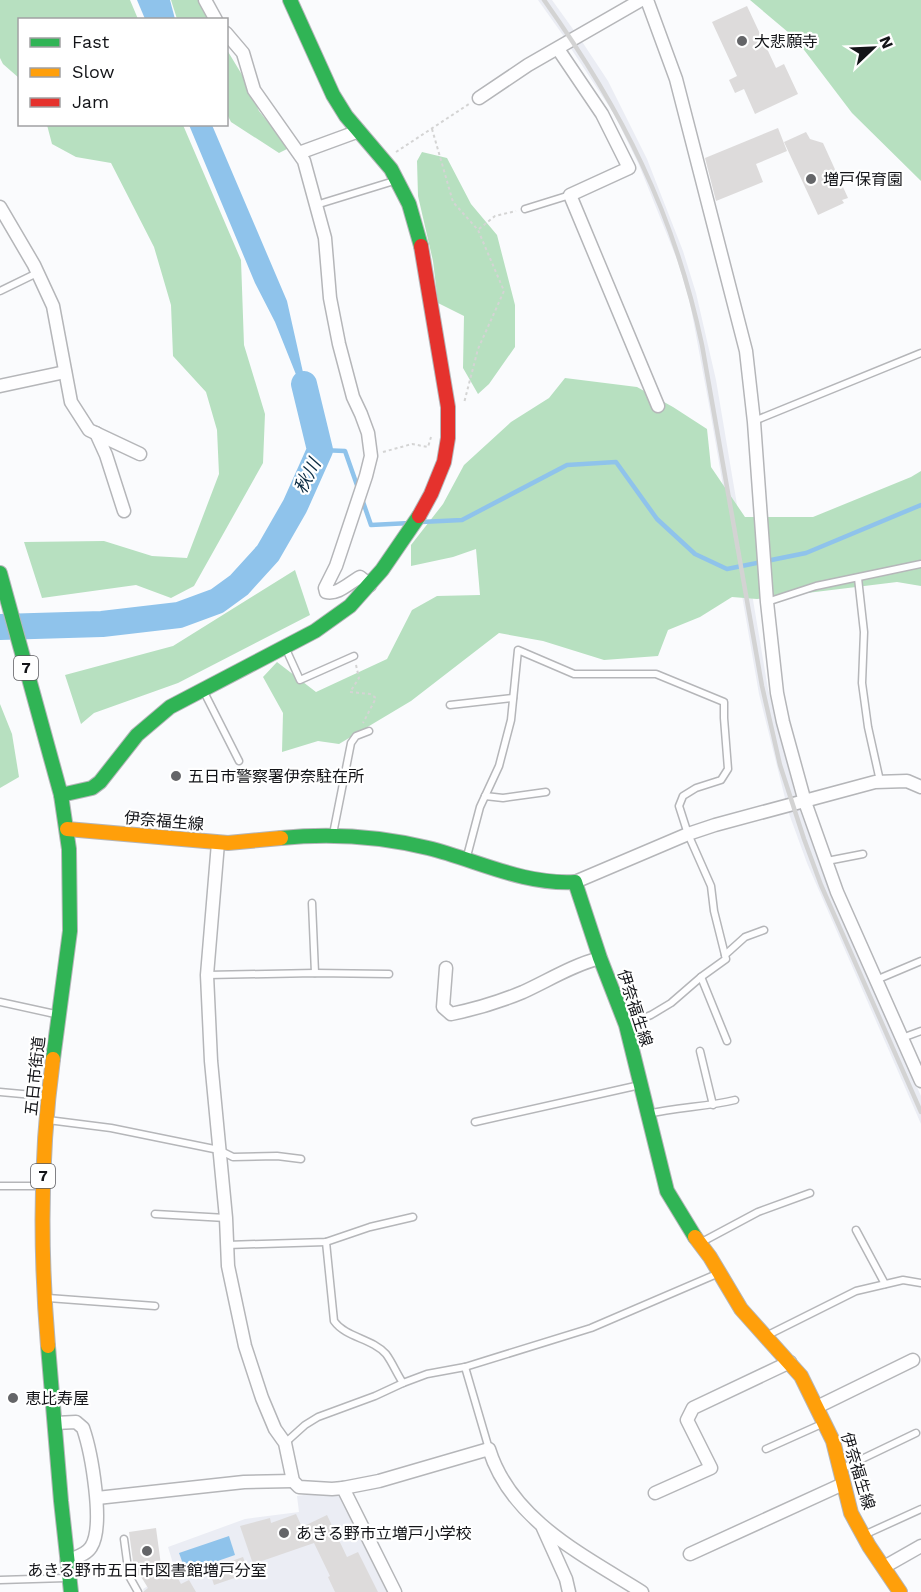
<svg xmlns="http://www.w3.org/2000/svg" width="921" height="1592" font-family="'Work Sans','Noto Sans JP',sans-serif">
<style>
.built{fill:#ebedf4}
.forest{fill:#b7e0c0}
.water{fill:#8fc3eb}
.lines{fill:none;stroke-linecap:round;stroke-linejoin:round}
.stream{stroke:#8fc3eb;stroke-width:4.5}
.river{stroke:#8fc3eb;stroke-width:26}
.building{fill:#dddbdb}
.lane-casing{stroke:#b5b6b9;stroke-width:9}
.street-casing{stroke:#b5b6b9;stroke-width:15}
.fast-casing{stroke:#b5b6b9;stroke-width:16}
.slow-casing{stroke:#b5b6b9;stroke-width:16}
.jam-casing{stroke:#b5b6b9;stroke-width:16}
.path{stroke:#d4d4d4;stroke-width:2;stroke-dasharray:3 3;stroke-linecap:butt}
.lane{stroke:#fefeff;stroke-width:6}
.street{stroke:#fefeff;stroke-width:12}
.fast{stroke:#30b455;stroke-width:14}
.slow{stroke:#ff9f0a;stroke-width:14}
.jam{stroke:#e5322d;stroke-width:14}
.rail{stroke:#d3d3d3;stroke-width:4.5}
.poi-dot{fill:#646568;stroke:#fff;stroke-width:2}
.labels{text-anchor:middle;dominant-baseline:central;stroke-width:4.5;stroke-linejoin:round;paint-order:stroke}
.shield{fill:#fff;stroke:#5a5a5d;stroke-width:1.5}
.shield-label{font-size:15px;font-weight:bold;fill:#131418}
.poi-label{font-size:16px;fill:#131418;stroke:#fff;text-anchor:start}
.street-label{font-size:16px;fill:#131418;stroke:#fff}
.water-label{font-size:18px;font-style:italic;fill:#0b2c43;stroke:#fff}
</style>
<rect width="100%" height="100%" fill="#fafbfd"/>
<g class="built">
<path d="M538,0H552L575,32L565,38Z"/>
<path d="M581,40L608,81L647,159L683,251L696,293L716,380L768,689L796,798L786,802L759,694L709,405L690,303L678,262L639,165L614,114L570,47Z"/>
<path d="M799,808L831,895L921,1096V1124L807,863L788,811Z"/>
<path d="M317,1493L338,1494L342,1496L391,1592H144L143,1589L175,1570L168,1547L245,1519L299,1512L297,1496Z"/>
</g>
<g class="forest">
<path d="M0,0H130L138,19L20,20L19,78L3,64L0,58Z"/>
<path d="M171,0H201L210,19H177Z"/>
<path d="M750,0H921V181L852,113L795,38Z"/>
<path d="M227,50L244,78L259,111L289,148L279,153L231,122L227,114Z"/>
<path d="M47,125H183L241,260L244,345L265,414L263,463L194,586L171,598L136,585L42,598L24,542L104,541L152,556L187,558L219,474L217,430L206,392L173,356L171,305L154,247L111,163L76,157L52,144Z"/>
<path d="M422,152L447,158L471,204L497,235L515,305V347L489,384L478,394L463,368L464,316L438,303L433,261L418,196L417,161Z"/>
<path d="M565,378L637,387L673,407L707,429L711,467L745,517H813L911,477L921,471V586L897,582L757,599L732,597L700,617L668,630L658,656L604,660L543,641L499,633L411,701L339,744L318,741L282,752L283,713L263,677L277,662L316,692L387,659L412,610L437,596L480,595L476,549L453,557L411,566V545L443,504L464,465L511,422L549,398Z"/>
<path d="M295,570L310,615L178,683L94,713L81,724L65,675L173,646Z"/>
<path d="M0,704L12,734L19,777L0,788Z"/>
</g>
<g class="water">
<path d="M137,0H170L175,19H145Z"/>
<path d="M189,125H212L287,301L313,417L275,322L255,283Z"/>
<path d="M229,1536L235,1555L186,1572L179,1553Z"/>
</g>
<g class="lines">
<g class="stream">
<path d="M320,450L345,451L358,488"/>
<path d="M362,499L371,525L410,523"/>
<path d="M421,522L462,520L567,465L616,462L657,519L695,554L727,569L806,553L921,505"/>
</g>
<path class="river" d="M0,627L102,624L179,615L217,601L239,585L268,553L295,506L320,450L304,384"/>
</g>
<g class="building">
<path d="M747,6L776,68L784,64L798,94L755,114L744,89L735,93L729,80L737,76L712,22Z"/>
<path d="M778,128L787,151L756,164L763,182L716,201L705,158Z"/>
<path d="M806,132L810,139L823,143L848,198L842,200L844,203L818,215L784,142Z"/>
<path d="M296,1514L302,1527L327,1515L347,1557L358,1552L378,1592H335L328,1577L330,1576L314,1543L253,1564L240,1526L270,1518L271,1523Z"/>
<path d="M156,1528L163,1580L175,1573L181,1584L189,1580L196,1592H143L148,1588L140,1575L135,1576L129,1532Z"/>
<path d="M243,1557L249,1573L214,1585L209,1569Z"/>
</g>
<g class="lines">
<g class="lane-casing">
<g id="lane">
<path d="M316,205L394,181"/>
<path d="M525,209L570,195"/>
<path d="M0,291L37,273"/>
<path d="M754,421L921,353"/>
<path d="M858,578L864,632L862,683L868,727L880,781"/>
<path d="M767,602L816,586L921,564"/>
<path d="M285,647L300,680L354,656"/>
<path d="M203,690L239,761"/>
<path d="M450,705L513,698"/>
<path d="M485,796L503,798L546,792"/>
<path d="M333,834L351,743L356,736L369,731"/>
<path d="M466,860L480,807L499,766L511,720L518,650L574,674H656L724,702V718L728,769L721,780L696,788L683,796L679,806L688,834L711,886L714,911L725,955"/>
<path d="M827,861L863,854"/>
<path d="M312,903L315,973"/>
<path d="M207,975L315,973L389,974"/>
<path d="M701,977L727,1041"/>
<path d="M876,980L921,961"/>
<path d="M0,1002L55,1014"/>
<path d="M626,1025L651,1015L671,1003L701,977L726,959L725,955L745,937L764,930"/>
<path d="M902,1038L921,1031"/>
<path d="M700,1051L713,1105"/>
<path d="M0,1092L44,1096"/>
<path d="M648,1114C677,1107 707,1107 735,1100"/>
<path d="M48,1120L111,1128L219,1150L233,1157L277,1156L301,1159"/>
<path d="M475,1122L640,1085"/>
<path d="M0,1186H41"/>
<path d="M155,1214L226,1218"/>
<path d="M856,1230L885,1284"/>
<path d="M326,1242L334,1321C346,1338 372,1338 386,1354C392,1362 397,1374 403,1383"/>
<path d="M700,1243L758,1212L810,1193"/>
<path d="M227,1245L326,1242L370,1227L413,1217"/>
<path d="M48,1298L155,1306"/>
<path d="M768,1335L856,1291L903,1280L921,1283"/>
<path d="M465,1367L489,1449"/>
<path d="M285,1443L305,1425L318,1417L375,1396L403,1383L427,1374L465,1367L591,1328L719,1273"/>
<path d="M766,1449L824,1423"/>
<path d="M841,1469L916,1433"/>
<path d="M864,1535L921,1509"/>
<path d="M124,1539L129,1576L138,1592"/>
<path d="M0,1580L66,1578"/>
</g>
</g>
<g class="street-casing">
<g id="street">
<path d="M205,0L216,20"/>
<path d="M647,0L676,79L746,351L754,422L767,602L777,693L783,722L805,802L837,892L921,1081"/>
<path d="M226,33L243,53L254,90L304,161L325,238L330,298L339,344L353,397L361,414L368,433L371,456L366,476L336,566L325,588L326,592C338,595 349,583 360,577L370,585"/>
<path d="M558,49L602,114L629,168L570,195L658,406"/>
<path d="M479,98L528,65L641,0"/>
<path d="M299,153L359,131"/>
<path d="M0,207L34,265L53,306L71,402L89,430L140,454"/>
<path d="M0,386L65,372"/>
<path d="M96,433L106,455L124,511"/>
<path d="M218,843L207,975L211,1061L226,1218L228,1266L245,1346L262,1398L275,1429L285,1443L293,1481L299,1487L332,1489L343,1488L395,1592"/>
<path d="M575,882L688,834L715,825L875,782L907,781L921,787"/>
<path d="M446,968L443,1007L451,1014C476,1009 499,1002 523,992C549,980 573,965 600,958"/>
<path d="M817,1407L913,1360"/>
<path d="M55,1423L76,1422L83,1428C91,1451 105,1526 91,1547C86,1555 76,1557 67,1561"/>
<path d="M343,1488L379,1481L489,1449C511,1520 583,1555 642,1592"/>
<path d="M655,1493L711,1468L687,1420L693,1408L790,1362"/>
<path d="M97,1498L244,1482L293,1481"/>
<path d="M543,1528L566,1579L569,1592"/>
<path d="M690,1554L843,1484"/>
<path d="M884,1567L921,1546"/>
</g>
</g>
<g class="fast-casing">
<g id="fast">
<path d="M290,0L333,95L346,116L391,169L409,204L421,246"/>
<path d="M0,573L61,795L69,849L70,931L53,1059"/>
<path d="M61,795L92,788L100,782L137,735L170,707L315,631L350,606L382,570L419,516"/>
<path d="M281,838C330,833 379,836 428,848C477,860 523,885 575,882L600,958L626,1025L667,1191L695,1237"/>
<path d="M48,1346L61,1501L71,1592"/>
</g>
</g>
<g class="slow-casing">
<g id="slow">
<path d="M67,829L228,843L281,838"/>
<path d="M695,1237L710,1257L741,1309L801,1376L833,1441L851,1513L869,1546L900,1592"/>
<path d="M48,1346C40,1251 40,1154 53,1059"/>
</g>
</g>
<g class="jam-casing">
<path id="jam" d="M419,516L431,494L444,462L448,438V407L421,246"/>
</g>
<g class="path">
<path d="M432,129L453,202L478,230L504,291L478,349L464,403"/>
<path d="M396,152L469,104"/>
<path d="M479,229L495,216L516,211"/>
<path d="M383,452L412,444L428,447L431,437"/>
<path d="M356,665L359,678L350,692L370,694L376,698L363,723"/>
</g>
<use href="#lane" class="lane"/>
<use href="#street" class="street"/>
<use href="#fast" class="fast"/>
<use href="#slow" class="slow"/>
<use href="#jam" class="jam"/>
<path class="rail" d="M544,0C622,110 674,212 702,345L762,686L780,765L804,839L821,885L921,1112"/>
</g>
<g class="poi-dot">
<circle cx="742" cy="41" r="6"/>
<circle cx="811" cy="179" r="6"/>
<circle cx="176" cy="776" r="6"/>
<circle cx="13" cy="1398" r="6"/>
<circle cx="284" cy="1533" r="6"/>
<circle cx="147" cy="1551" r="6"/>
</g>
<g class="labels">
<g class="shield">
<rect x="14" y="656" width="24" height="24" rx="4.5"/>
<rect x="31" y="1164" width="24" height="24" rx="4.5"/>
</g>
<g class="shield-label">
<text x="26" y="668">7</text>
<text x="43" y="1176">7</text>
</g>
<g class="poi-label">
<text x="754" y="41">大悲願寺</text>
<text x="823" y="179">増戸保育園</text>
<text x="188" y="776">五日市警察署伊奈駐在所</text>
<text x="25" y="1398">恵比寿屋</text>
<text x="296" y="1533">あきる野市立増戸小学校</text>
<text x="147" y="1570" text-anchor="middle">あきる野市五日市図書館増戸分室</text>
</g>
<g class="street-label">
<text transform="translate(164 821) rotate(5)">伊奈福生線</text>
<text transform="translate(635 1008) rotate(72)">伊奈福生線</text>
<text transform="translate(35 1076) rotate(-84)">五日市街道</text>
<text transform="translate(858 1471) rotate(73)">伊奈福生線</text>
</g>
<g class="water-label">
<text transform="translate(307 476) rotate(-63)">秋川</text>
</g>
</g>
<rect x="18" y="18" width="210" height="108" fill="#ffffff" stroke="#a1a1a3" stroke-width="1.5"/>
<rect x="30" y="38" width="30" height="9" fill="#30b455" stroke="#a1a1a3" stroke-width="1.5"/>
<text x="72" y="48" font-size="18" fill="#131418">Fast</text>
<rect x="30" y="68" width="30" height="9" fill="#ff9f0a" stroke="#a1a1a3" stroke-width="1.5"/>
<text x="72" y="78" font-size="18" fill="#131418">Slow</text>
<rect x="30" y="98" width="30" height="9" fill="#e5322d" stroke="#a1a1a3" stroke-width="1.5"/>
<text x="72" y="108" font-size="18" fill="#131418">Jam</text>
<g transform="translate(873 48) rotate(67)" stroke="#ffffff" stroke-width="4.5" paint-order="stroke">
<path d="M0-4.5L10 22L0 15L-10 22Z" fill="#131418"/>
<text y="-9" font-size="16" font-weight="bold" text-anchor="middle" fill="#131418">N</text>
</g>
</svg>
